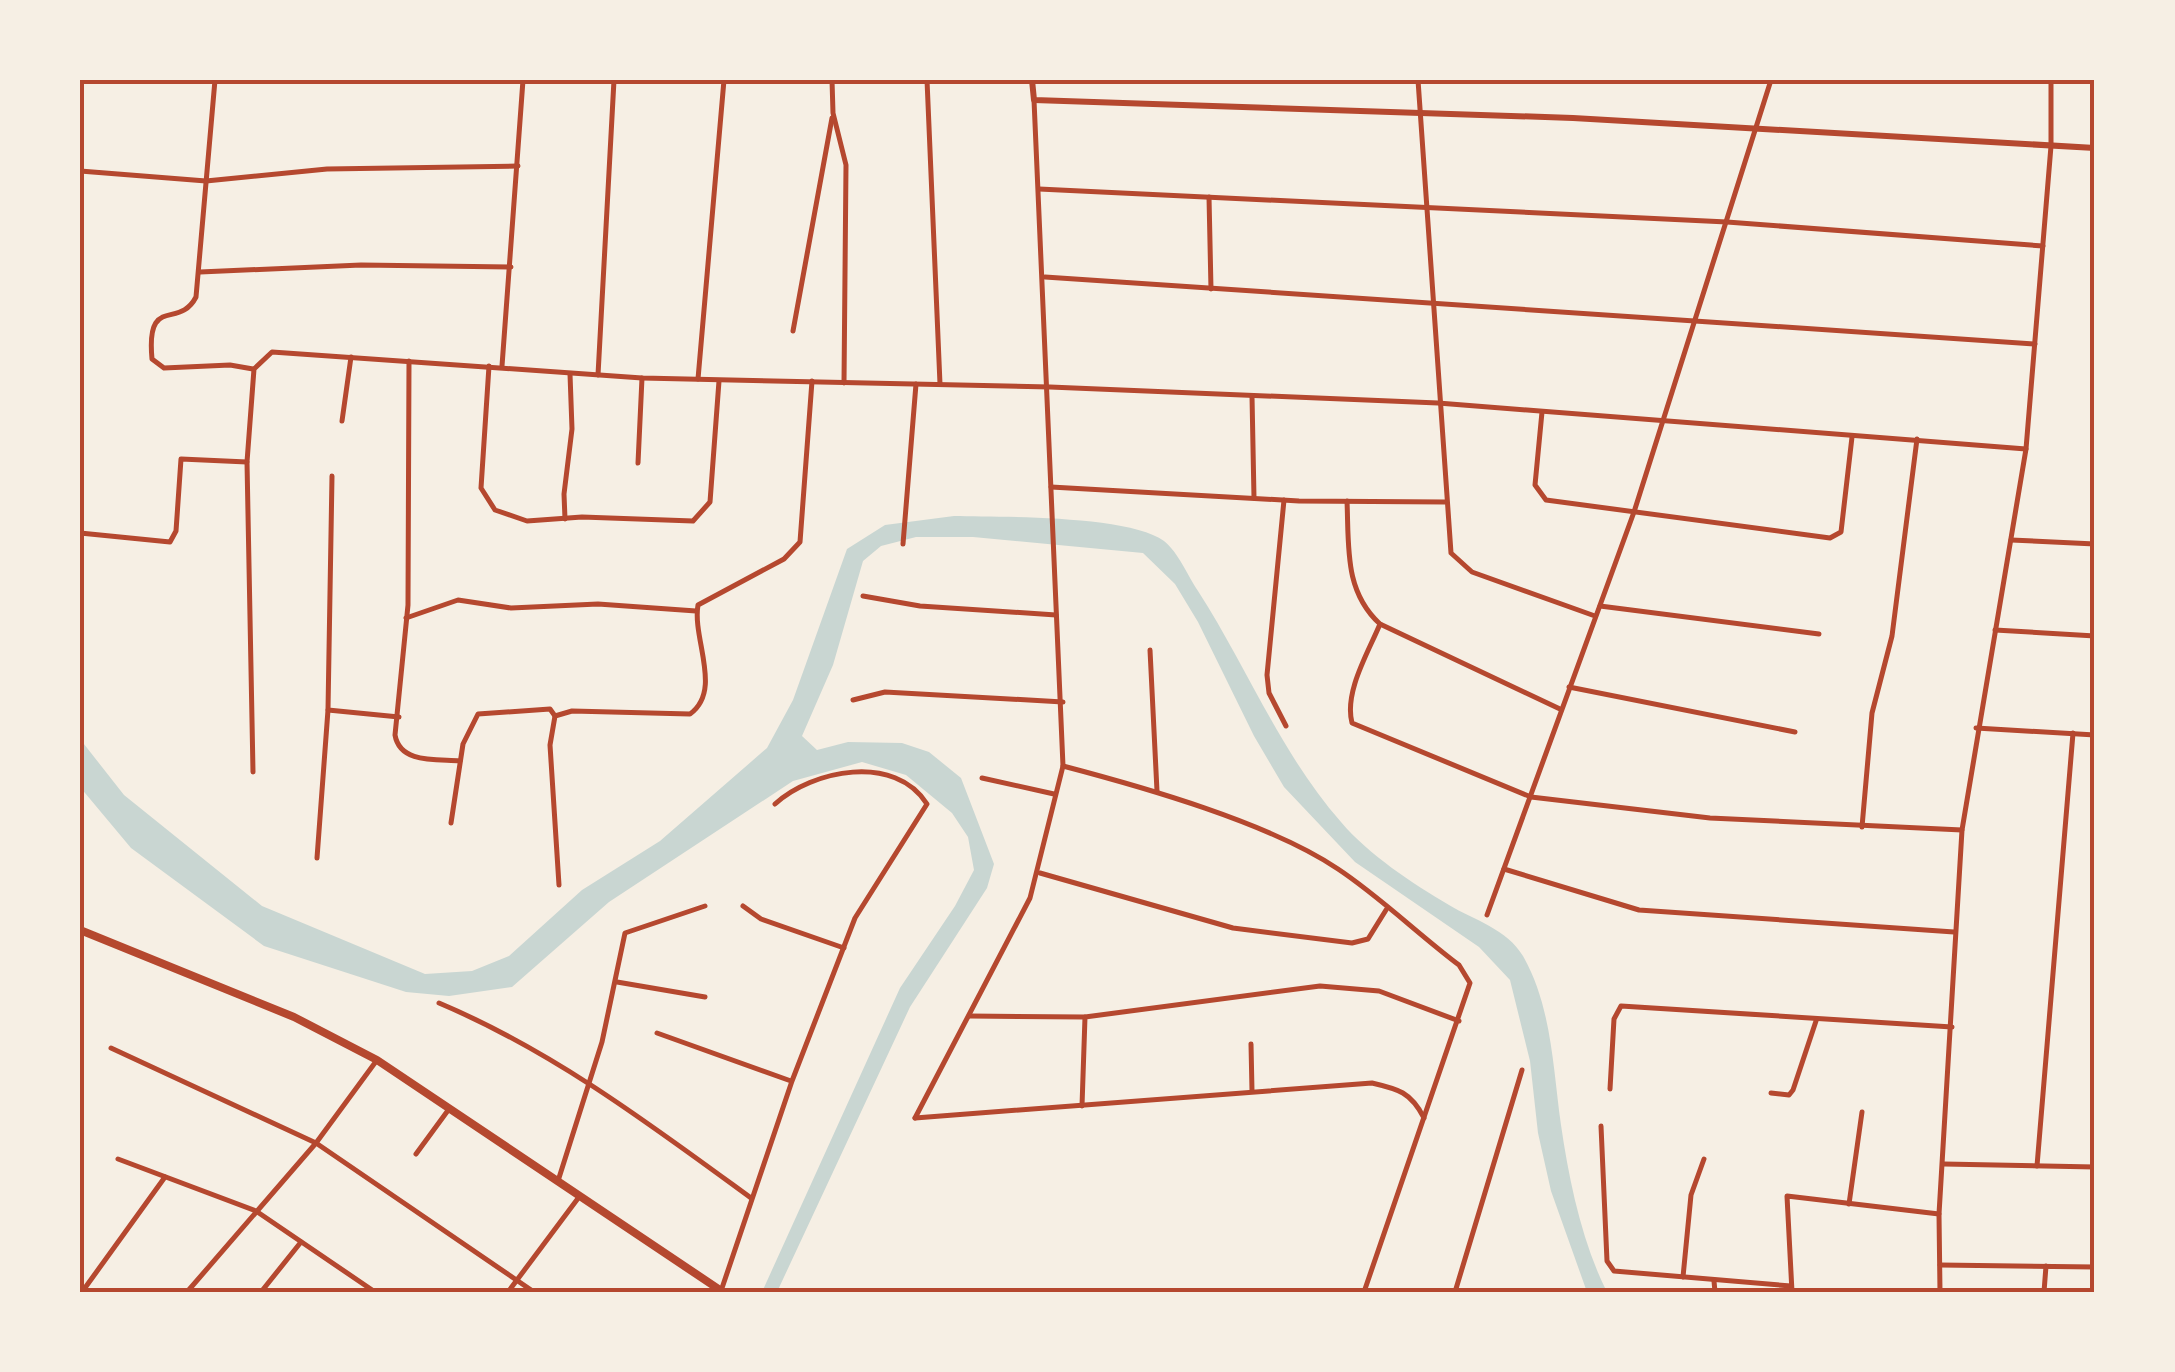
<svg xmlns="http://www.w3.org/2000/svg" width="2175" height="1372" font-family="'Noto Sans',sans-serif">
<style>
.water{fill:#c9d6d2}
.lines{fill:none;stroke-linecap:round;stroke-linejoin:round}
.minor{stroke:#b5482f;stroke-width:5}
.tertiary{stroke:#b5482f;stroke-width:6}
.secondary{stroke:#b5482f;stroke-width:8}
.neatline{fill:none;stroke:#b5482f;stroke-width:4}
</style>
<rect width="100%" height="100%" fill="#f6efe4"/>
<path class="water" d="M954,516C999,517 1129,515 1164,541C1178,552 1188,576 1198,591C1247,667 1281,754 1341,822C1369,855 1412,883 1449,905C1474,920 1507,929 1523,956C1552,1007 1553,1069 1561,1125C1569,1180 1582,1243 1607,1292H1587L1551,1191L1538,1133L1530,1061L1510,980L1479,947L1355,862L1284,787L1254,736L1198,622L1175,584L1143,553L973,537H916L881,546L863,561L833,665L802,736L817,750L848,742L902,743L929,752L961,778L994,864L987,888L910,1007L777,1292H762L900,988L955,906L974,870L968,837L952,813L906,775L862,762L793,781L609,902L512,987L449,996L406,992L264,946L131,848L80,787V739L124,795L262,906L425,974L472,971L509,956L582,890L660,841L767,748L793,700L847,549L885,525Z"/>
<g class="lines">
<g class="minor">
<path d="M215,80L196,297C179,330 146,294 152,359L164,368L230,365L253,369"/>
<path d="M832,80L833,113L846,165L844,383"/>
<path d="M927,80L940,384"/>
<path d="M1418,80L1451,553L1472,572L1595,616"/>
<path d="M80,171L206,181L327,169L518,166"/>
<path d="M1039,189L1727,222L2043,246"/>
<path d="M1209,197L1211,289"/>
<path d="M200,272L361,265L511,267"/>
<path d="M1045,277L2035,344"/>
<path d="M793,331L832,118"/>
<path d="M409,361L408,605L395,735C400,764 437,759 460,761"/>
<path d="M489,366L481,488L495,510L527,521L582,517L693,521L710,502L719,381"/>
<path d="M502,366L523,80"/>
<path d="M598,375L614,80"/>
<path d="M698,379L724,80"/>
<path d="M1252,396L1254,498"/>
<path d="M1542,412L1535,485L1546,500L1830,538L1841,532L1852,437"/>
<path d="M342,421L351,357"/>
<path d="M638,463L642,378"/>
<path d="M332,476L328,710L399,717"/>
<path d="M1051,487L1299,501L1445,502"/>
<path d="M1284,500L1267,675L1269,693L1286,726"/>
<path d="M1347,501C1349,547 1344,591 1380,624L1560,709"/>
<path d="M565,519L564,494L572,429L570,374"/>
<path d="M80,533L170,542L176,531L181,459L247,462"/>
<path d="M2011,540L2095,544"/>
<path d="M903,544L916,384"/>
<path d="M863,596L920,606L1056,615"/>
<path d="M1600,606L1819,634"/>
<path d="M406,618L458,600L511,608L598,604L696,611"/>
<path d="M1380,624C1368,653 1344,692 1352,723L1531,797L1710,818L1962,830"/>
<path d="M1995,630L2095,636"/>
<path d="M1150,650L1157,791"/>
<path d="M1569,687L1795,732"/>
<path d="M853,700L885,692L1063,702"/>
<path d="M1976,728L2095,735"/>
<path d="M1063,766C1143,787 1270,823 1338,869C1379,896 1419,935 1459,965L1470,983L1364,1292"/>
<path d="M253,772L247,462L254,369L272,352L642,378L1050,387L1438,403L2026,449"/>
<path d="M982,778L1054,794"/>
<path d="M451,823L463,744L478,714L550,709L555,716"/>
<path d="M1862,827L1872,713L1892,636L1917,439"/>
<path d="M317,858L328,710"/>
<path d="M1504,869L1639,910L1954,932"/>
<path d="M1040,873L1233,928L1352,943L1368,939L1386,910"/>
<path d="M559,885L550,745L555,716L572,711L690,714C723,690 692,639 698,605L784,559L800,542L812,381"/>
<path d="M743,906L761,919L844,948"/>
<path d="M1487,915L1634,512L1771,80"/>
<path d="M617,982L705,997"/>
<path d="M439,1003C553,1051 651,1125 751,1198"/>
<path d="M969,1016L1085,1017"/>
<path d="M657,1033L791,1081"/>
<path d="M1251,1044L1252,1091"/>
<path d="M111,1048L316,1143L534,1292"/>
<path d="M1610,1089L1614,1019L1621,1006L1952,1027"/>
<path d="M1771,1093L1789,1095L1793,1090L1816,1021"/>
<path d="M1082,1106L1085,1017L1320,986L1379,991L1459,1021"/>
<path d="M915,1118L1030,898L1063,766L1034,100"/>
<path d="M915,1118L1372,1083C1398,1089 1411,1092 1424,1118"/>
<path d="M1601,1126L1607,1261L1614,1271L1791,1286"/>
<path d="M416,1154L449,1109"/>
<path d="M118,1159L256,1211L375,1292"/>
<path d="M1944,1164L2095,1167"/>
<path d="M2037,1166L2073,733"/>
<path d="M558,1181L602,1042L625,933L705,906"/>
<path d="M1849,1204L1862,1112"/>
<path d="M1940,1265L2095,1267"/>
<path d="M1683,1277L1691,1195L1704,1159"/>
<path d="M1714,1281L1715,1292"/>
<path d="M721,1291L792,1081L855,918L927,804C895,753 812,770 775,804"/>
<path d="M82,1292L165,1177"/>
<path d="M187,1292L316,1143L377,1060"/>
<path d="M261,1292L301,1242"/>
<path d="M508,1292L579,1197"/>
<path d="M1455,1292L1522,1070"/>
<path d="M1792,1292L1787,1196L1939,1214"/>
<path d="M1940,1292L1939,1214L1962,830L2026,449L2051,146V80"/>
<path d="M2044,1292L2046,1266"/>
</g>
<path class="tertiary" d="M1032,80L1034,100L1573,118L2095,148"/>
<path class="secondary" d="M80,930L294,1017L377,1060L723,1292"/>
</g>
<rect width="2175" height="1372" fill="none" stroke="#f6efe4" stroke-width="165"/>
<rect x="82" y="82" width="2010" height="1208" class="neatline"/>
</svg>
